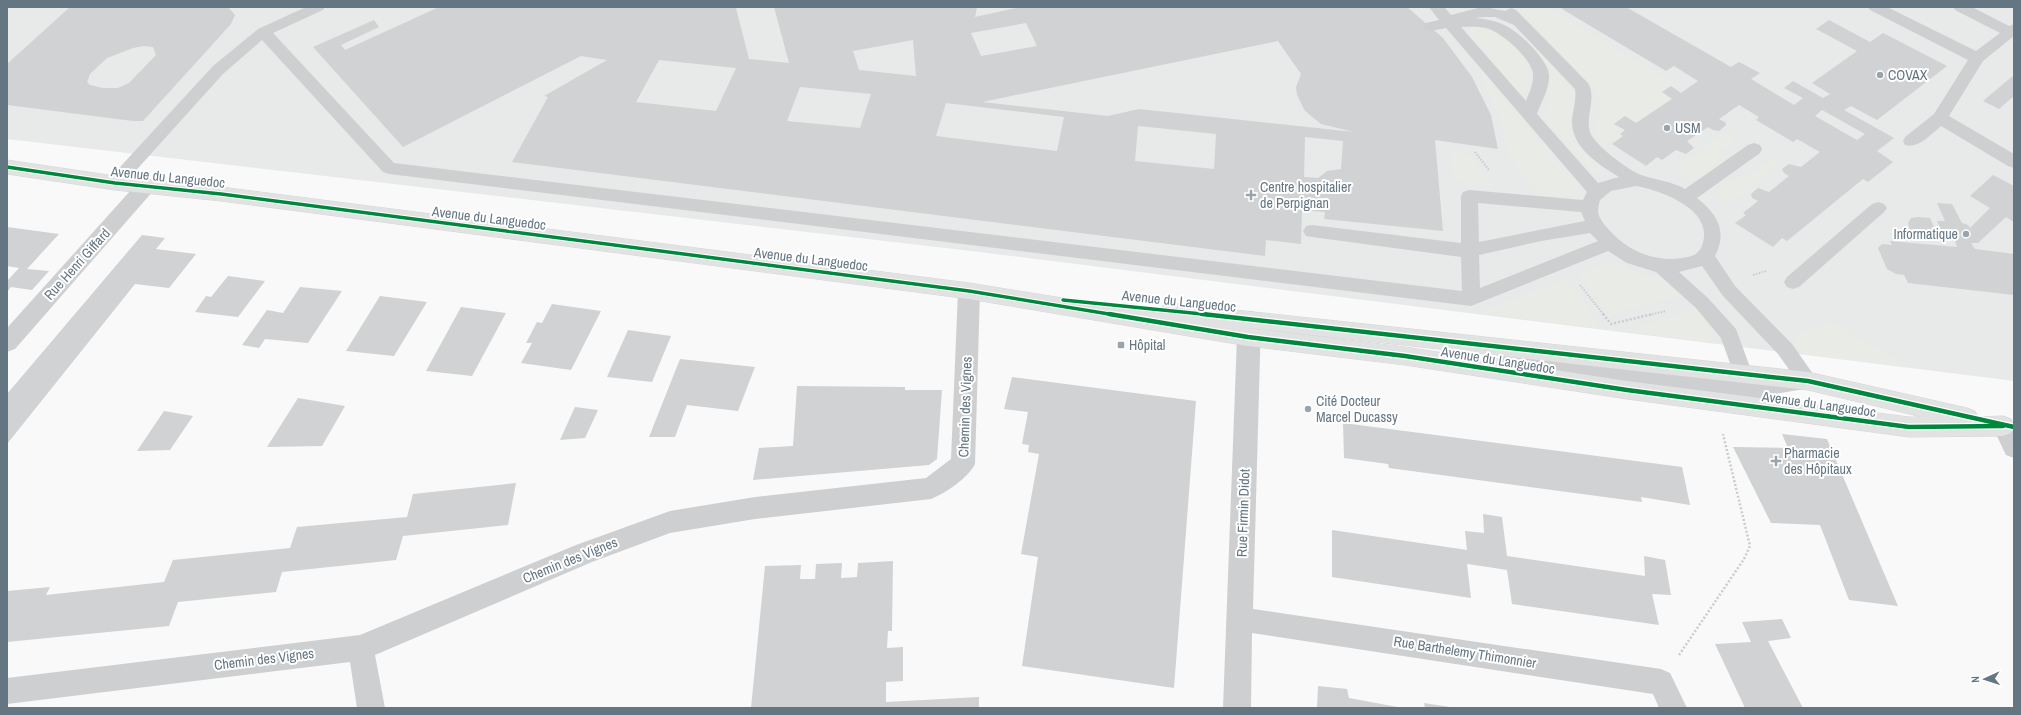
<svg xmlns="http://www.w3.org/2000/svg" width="2021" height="715" font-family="'Archivo Narrow',sans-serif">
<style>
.built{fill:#e8e9e9}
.green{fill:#e8ebe6}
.building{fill:#d0d2d3;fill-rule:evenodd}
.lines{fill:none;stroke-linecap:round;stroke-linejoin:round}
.secondary-casing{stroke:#d5d6d7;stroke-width:1}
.path-far1{stroke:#cbcccd;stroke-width:2;stroke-dasharray:1.5 1.5;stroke-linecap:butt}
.path{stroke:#cbcccd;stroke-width:2.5;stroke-dasharray:2 2;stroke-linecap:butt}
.service{fill:#cecfd0;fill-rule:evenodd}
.minor{fill:#cecfd0;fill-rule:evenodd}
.secondary{fill:#e1e2e2;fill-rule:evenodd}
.cycleway-far1-casing{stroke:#fff;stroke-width:5.5}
.cycleway-casing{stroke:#fff;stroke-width:7}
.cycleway-far1{stroke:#00873e;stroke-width:3.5}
.cycleway{stroke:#00873e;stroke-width:4.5}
.poi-dot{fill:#99a4ac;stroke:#fff;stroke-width:1.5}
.labels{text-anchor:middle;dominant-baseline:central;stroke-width:4;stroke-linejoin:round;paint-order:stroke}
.poi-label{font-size:14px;fill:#657683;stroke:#fff;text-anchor:start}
.street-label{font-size:14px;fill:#657683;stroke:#fff}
</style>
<rect width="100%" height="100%" fill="#f9f9f9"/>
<path class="built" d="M7,7H2014V381L971,251L7,139Z"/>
<g class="green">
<path d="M1517,7H1548L1679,87L1675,89L1671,86L1662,92L1672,99L1636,123L1625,116L1614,123L1625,130L1620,134L1623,136L1606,146L1596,137L1594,129L1599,111L1598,98L1591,86Z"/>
<path d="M1479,27L1500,33L1524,59L1529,74L1524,98L1466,29Z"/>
<path d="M1526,38C1535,49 1573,85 1575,97C1576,107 1571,117 1567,127L1577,147L1605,169L1593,174L1545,119L1551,76L1548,66L1523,39Z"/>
<path d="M1479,69L1577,185L1571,197L1541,196L1509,157L1503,128Z"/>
<path d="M1729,129L1735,142L1720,152L1716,166L1692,182L1673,169Z"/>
<path d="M1450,152L1470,154L1495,187L1454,181Z"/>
<path d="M1770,159L1780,165L1730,205L1714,195L1733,179L1755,172Z"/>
<path d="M1616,262L1635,272L1666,281L1682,295L1612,315L1578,274L1608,263Z"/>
<path d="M1566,279L1596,318L1599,328L1478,313Z"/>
<path d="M1696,310C1706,320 1714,327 1713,342L1622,331Z"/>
<path d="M1832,322L1911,367L1802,354L1793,343L1795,334Z"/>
</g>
<g class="building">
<path d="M70,7H228L235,15L231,24L143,121H133L7,105V64ZM144,46L153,47L156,55L129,83L118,88H103L90,85L87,82L90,74L107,58L133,48Z"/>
<path d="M439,7H738L736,8L749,59L789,63L774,7H977L975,17L1020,7H1407L1443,38L1472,77L1491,115L1498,149L1435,140L1443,231L1324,219L1325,212L1302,210L1301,244L1266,240L1265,256L512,162L548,97L544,96L607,60L581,56L403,147L313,47L374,20L379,27L341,45L345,50ZM1026,23L1037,46L981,56L971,33ZM913,40L916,76L859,70L853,51ZM1278,41L1301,74L1296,87L1297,95L1305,111L1321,124L1354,132L1139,109L1108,116L982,102ZM659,60L736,68L716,111L636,102ZM800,87L871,94L860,128L787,121ZM946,103L1064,117L1057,151L936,136ZM1138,126L1216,134L1214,169L1135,161ZM1305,137L1343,141L1341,169L1327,171L1318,178L1304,177Z"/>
<path d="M1564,7H1626L1731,67L1739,62L1760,73L1751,79L1794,105L1803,98L1784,88L1793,81L1823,98L1830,94L1812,83L1857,51L1816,29L1829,20L1870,42L1883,33L1947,66L1877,120L1851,106L1844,110L1894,138L1877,151L1893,162L1868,182L1863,179L1787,241L1782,238L1773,247L1735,223L1746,215L1743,213L1758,201L1752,198L1751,194L1758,188L1769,192L1789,176L1784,173L1782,169L1789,164L1801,167L1820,152L1797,139L1793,142L1756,120L1759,117L1739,105L1719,119L1725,122L1726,125L1719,131L1713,130L1708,127L1687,141L1694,148L1686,154L1676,150L1662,160L1657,157L1646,166L1612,144L1623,136L1620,134L1625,130L1614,124L1625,116L1636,123L1672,99L1662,92L1671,86L1681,93L1698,81L1674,66L1666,71L1562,9ZM1822,110L1865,134L1857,140L1815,116Z"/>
<path d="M2014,75V96L1999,109L1983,101Z"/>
<path d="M1993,175L2014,186V222L2006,217L1978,243H1971L1975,249L2014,254V295L1908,283L1904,275L1896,274L1887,269L1878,248L1882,244L1892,245L1890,241L1957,247L1955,241L1946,240L1937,221H1945L1937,203L1952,204L1962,223L1968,225L1970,228L1990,208L1970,196Z"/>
<path d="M1918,217L1930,218L1939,239L1931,238L1930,233L1910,231L1908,223L1911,218Z"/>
<path d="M7,227L59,234L27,269L49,271L32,290L11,287L7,292V281L19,268L7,266Z"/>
<path d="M142,235L165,238L156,249L196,254L169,288L135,284L7,444V394Z"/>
<path d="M228,276L265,281L238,317L195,312L206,296L211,297Z"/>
<path d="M300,287L342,291L308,343L265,339L259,348L242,345L267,310L283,313Z"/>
<path d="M380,296L427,302L394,356L346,351Z"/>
<path d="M552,304L601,311L571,370L521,363L532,343H526L537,322L542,323Z"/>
<path d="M461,307L506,313L472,376L426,371Z"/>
<path d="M628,330L671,336L652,382L607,377Z"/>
<path d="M680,359L755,367L738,411L687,405L675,437H649Z"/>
<path d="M1012,377L1196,401L1174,688L1022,666L1038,557L1021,554L1039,454L1028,452L1029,445L1022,444L1028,412L1004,409Z"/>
<path d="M797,386L905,387V390H942L937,459L929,465L753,480L759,448L793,446Z"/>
<path d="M298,398L345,406L322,446L267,447Z"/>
<path d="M575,407L598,410L585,438L560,440Z"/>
<path d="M164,411L193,416L170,450L137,451Z"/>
<path d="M1343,423L1682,467L1690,505L1641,497L1642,502L1389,468L1388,464L1344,458Z"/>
<path d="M1782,434L1827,439L1898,606L1849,600L1820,525L1771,523L1733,447L1788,448Z"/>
<path d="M516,483L508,525L403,536L396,560L282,572L276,592L178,602L169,626L7,642V591L50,587L46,595L164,582L173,560L290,548L297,527L407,517L413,494Z"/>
<path d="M1483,514L1502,517L1507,556L1645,576L1644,556L1665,560L1671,595L1652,594L1659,625L1512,604L1507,570L1488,567L1467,564L1471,598L1332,577V530L1467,550L1465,531L1484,533Z"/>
<path d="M893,561L892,631H888L887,648L903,647V681L886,682V702L979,697V708H751L765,566L801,565L800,579H815L816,564L842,563L841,578L857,577L858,563Z"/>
<path d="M1782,619L1791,638L1768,641L1803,708H1745L1715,644L1751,642L1742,622Z"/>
<path d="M1318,686L1347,689L1349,698L1403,708H1317Z"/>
<path d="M1424,703L1450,707V708H1425Z"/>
</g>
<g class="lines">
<g class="secondary-casing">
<path id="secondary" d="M7,160L115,176L221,187L969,283L1162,314L1160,311L1163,305L1171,303L1808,372L1967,408L1975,411L1978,417L2003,416L2011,419L2014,427L2011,433L2003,436L1909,437L1627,399L1405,365L1248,346L969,299L221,201L115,190L7,174ZM1240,327L1808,390L1922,417H1909L1627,381L1405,347Z"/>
</g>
<g class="path-far1">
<path d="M1475,152L1489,170"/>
<path d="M1753,275L1766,271"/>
<path d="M1580,285L1604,315"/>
<path d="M1649,315L1666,311"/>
</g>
<g class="path">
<path d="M1603,314L1611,324L1653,314"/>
<path d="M1679,655L1744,559L1750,546L1723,434"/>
</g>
<g class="service">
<path d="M306,7H325L323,10L273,33L394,163L1462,291L1461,257L1312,237L1306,236L1303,231L1306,226L1312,225L1461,243V196L1463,192L1469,190L1583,200L1587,192L1446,28L1431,31L1426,29L1424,26L1426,23L1439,20L1429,7H1444L1451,15L1478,8H1490L1505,11L1511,8L1516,10L1588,83C1597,99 1585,115 1590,132C1593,144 1628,170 1641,175C1656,180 1671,181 1685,189L1748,145L1754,143L1760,145L1762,149L1760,153L1697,198C1717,214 1728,231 1715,256L1735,286L1792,344L1818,381L1815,387L1775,394L1794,404L1797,410L1794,416L1787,418L1746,398L1622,381L1502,372L1495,369L1492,364L1495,359L1502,356L1622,365L1736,380L1721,338L1696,308L1656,272L1627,263L1608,251L1471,306L389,174L383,172L262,40L223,74L121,187L115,189L109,187L107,183L109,179L213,66L258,29ZM1484,17H1495L1514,25L1575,89C1577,101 1572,111 1572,123C1573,149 1600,165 1619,177L1598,183L1537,114C1541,102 1550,88 1549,75C1548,60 1521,34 1508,27C1498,21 1486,19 1475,18ZM1461,27C1470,27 1480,26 1489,29C1503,34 1532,59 1533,74C1534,83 1529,93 1526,101ZM1636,186C1659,190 1707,207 1704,237C1703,245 1701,251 1694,255C1687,258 1680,258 1673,259C1648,259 1628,250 1611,232C1606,227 1599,219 1598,212C1598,208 1599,203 1600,200L1611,191ZM1478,203L1581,212L1585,221L1479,242ZM1590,233L1598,241L1480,288L1479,255L1541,241ZM1702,266L1723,296L1778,354L1793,375L1755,381L1736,329L1708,298L1679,272Z"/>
<path d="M1868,7H1887L1976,51L2000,33L1955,10L1953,7H1972L2009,26L2014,24V36L1983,61L1949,116L2014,154V168L2008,166L1941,126C1931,134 1919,149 1905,145L1903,141L1905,137L1934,114L1968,60L1870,10Z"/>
<path d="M1878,202L1884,204L1887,208L1884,212L1799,287L1793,289L1787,287L1784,282L1787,277L1872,204Z"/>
</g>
<g class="minor">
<path d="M147,178L154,180L157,185L154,190L15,349L7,352V328L140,180Z"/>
<path d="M969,283L976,285L980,291L975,464C968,478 946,493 931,499L755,519L670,533L592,562L375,655L385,708H357L350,662L7,704V678L360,635L576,545L670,511L755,497L926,478L951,459L958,291L962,285Z"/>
<path d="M1250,311L1258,313L1261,319L1253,609L1661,669L1670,673L1687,708H1659L1653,694L1252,633L1251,708H1223L1237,337L1239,319L1242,313Z"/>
<path d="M2003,416L2011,419L2014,425V458L2006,455L1992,426L1995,419Z"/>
</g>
<use href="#secondary" class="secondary"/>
<g class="cycleway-far1-casing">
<g id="cycleway-far1">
<path d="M7,167L115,183L221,194L969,291L1115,315"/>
<path d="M1063,300L1212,315"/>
</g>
</g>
<g class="cycleway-casing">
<g id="cycleway">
<path d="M1109,314L1248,337L1405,356L1627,390L1909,427L2003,426"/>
<path d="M1202,314L1808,381L2014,427"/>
</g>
</g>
<use href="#cycleway-far1" class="cycleway-far1"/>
<use href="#cycleway" class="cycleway"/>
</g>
<g class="poi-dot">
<circle cx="1880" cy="75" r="4"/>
<circle cx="1667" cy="128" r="4"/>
<path d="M1249 189h4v4h4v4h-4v4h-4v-4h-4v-4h4z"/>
<circle cx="1966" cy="234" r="4"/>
<rect x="1117" y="341" width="8" height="8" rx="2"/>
<circle cx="1308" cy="409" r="4"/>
<path d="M1774 455h4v4h4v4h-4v4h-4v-4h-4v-4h4z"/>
</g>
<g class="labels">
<g class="poi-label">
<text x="1888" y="75">COVAX</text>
<text x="1675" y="128">USM</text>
<text x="1260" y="187">Centre hospitalier<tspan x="1260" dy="16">de Perpignan</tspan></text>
<text x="1958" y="234" text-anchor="end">Informatique</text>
<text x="1129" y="345">Hôpital</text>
<text x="1316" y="401">Cité Docteur<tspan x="1316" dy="16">Marcel Ducassy</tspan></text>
<text x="1784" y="453">Pharmacie<tspan x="1784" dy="16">des Hôpitaux</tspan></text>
</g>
<g class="street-label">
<text transform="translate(168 177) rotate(6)">Avenue du Languedoc</text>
<text transform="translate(489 218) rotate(7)">Avenue du Languedoc</text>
<text transform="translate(811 259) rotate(7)">Avenue du Languedoc</text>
<text transform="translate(77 264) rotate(-48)">Rue Henri Giffard</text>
<text transform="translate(1179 301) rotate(6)">Avenue du Languedoc</text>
<text transform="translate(1498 360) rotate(9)">Avenue du Languedoc</text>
<text transform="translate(1819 404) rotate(8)">Avenue du Languedoc</text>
<text transform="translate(965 407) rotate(-88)">Chemin des Vignes</text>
<text transform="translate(1243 513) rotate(-88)">Rue Firmin Didot</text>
<text transform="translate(570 560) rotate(-22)">Chemin des Vignes</text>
<text transform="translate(1465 652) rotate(9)">Rue Barthelemy Thimonnier</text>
<text transform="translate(264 659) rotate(-7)">Chemin des Vignes</text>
</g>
</g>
<rect width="2021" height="715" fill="none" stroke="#657683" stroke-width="16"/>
<g transform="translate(1985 679) rotate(267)" stroke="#ffffff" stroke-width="3" paint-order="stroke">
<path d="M0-3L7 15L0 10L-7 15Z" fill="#657683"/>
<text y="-6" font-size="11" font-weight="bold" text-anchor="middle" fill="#657683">N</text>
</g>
</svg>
